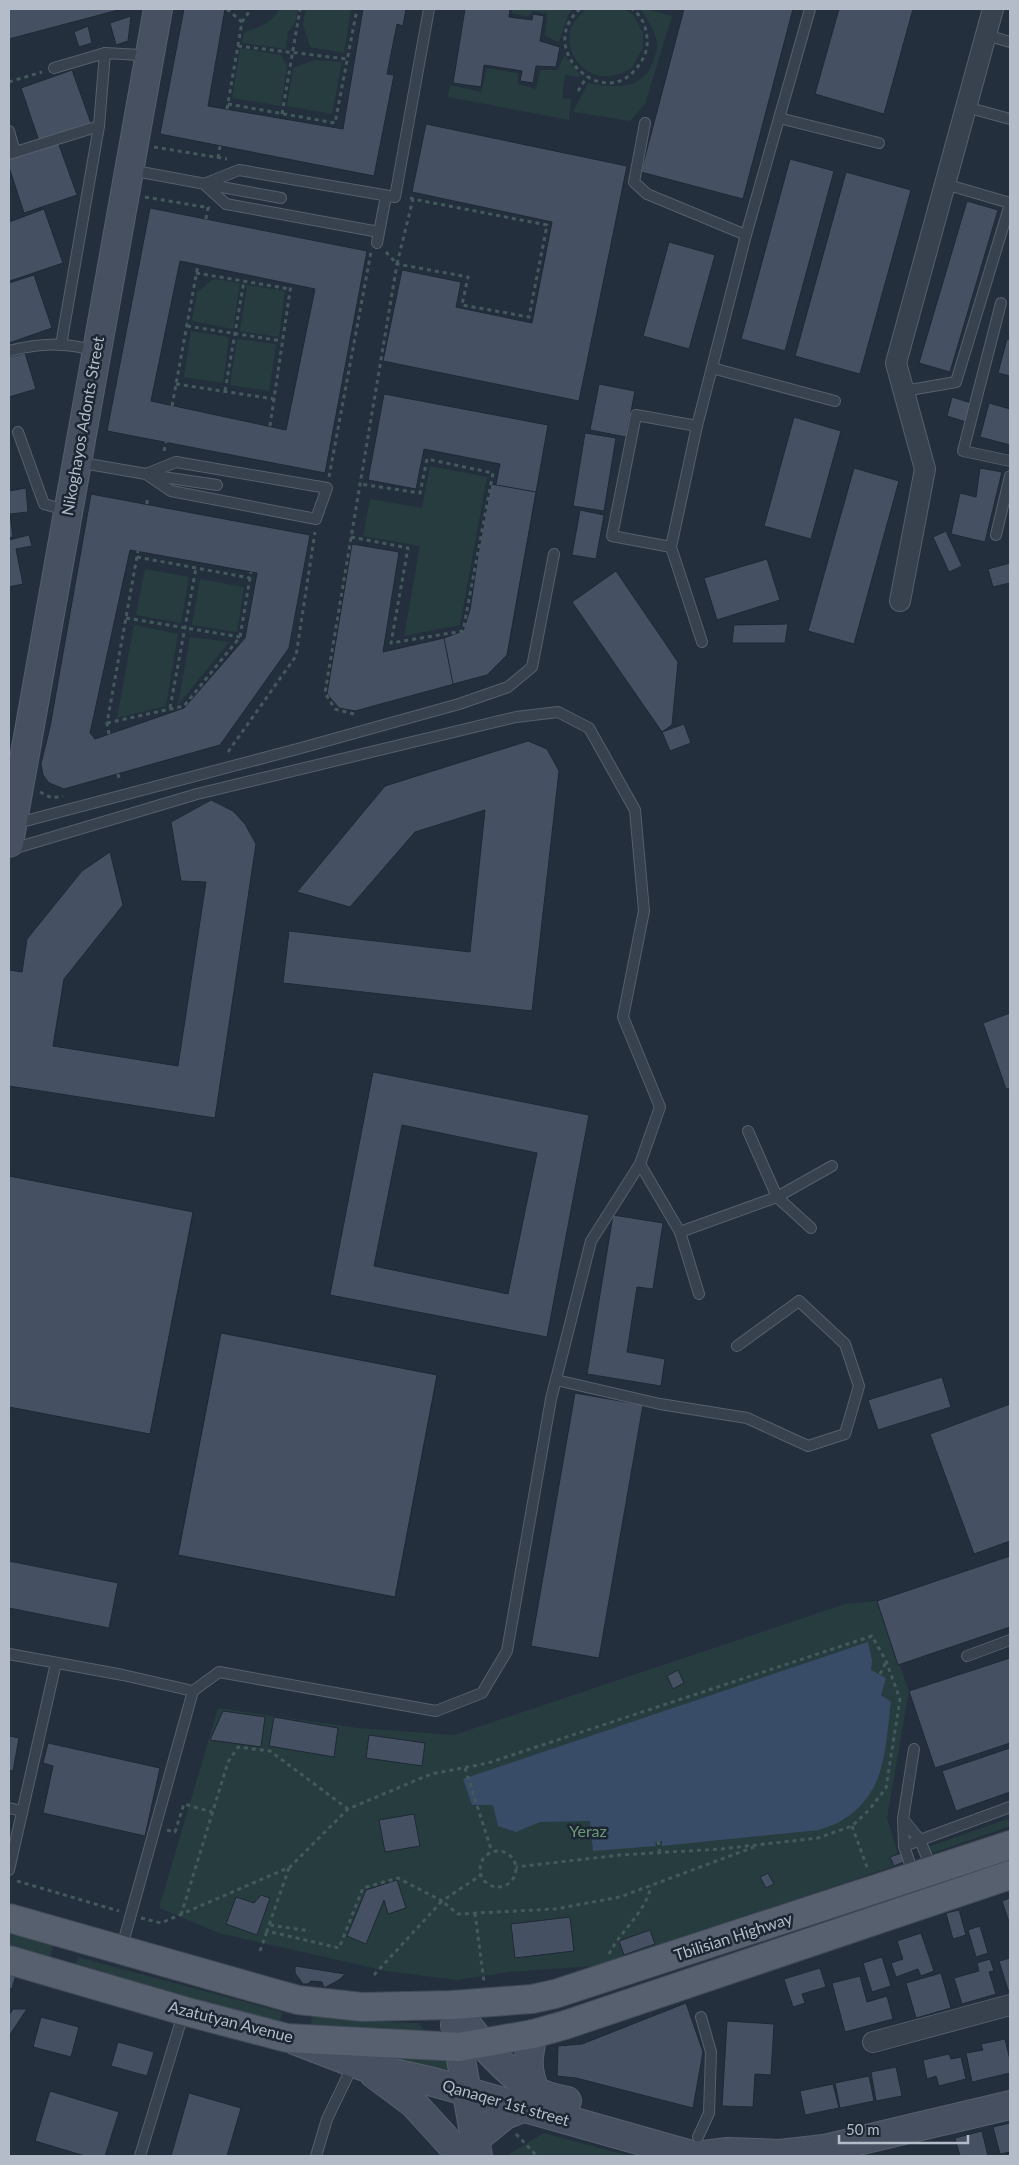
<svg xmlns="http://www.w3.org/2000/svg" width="1019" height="2165" font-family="Lato,sans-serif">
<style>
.green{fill:#263c3f}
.water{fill:#394c67}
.building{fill:#455162;stroke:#1f2835;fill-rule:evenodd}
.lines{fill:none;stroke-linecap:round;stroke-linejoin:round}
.lane-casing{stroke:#565f6c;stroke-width:12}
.street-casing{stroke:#565f6c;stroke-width:22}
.secondary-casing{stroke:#565f6c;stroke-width:30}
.primary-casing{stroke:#414a57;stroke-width:30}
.path{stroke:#44595c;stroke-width:3;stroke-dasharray:4 4;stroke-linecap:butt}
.lane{stroke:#38414e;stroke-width:10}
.street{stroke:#38414e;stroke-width:20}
.secondary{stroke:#465061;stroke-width:28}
.primary{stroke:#56606e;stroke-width:28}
.labels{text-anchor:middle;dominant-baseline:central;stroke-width:5;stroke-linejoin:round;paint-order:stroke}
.street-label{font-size:16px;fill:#b4bcc9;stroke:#1d2633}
.park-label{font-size:16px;fill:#6b9a76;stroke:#1d2633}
</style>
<rect width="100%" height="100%" fill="#242f3e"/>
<g class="green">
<path d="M279,9H298L295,23L288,32L286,49L242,43L244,32C257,28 273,23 279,9Z"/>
<path d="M306,9H351L344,53L310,47L303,25Z"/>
<path d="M512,9H573L568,15L559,42L545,36L547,13L533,11L528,17L512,13Z"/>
<path d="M586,9H625L634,15L643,34V48L631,69C624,72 617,76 609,76C584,79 563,51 571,28C574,20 581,15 586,9Z"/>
<path d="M640,9H650V10L672,16L645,104L630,121L573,112L588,83C614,88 645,91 654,59C655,55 658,49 657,44C656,31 647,19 640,9Z"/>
<path d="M240,48L281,55L287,66L281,106L232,98Z"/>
<path d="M564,55L580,75L579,77L565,75L562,98L571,99L569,120L448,97L450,85L481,92L487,68L518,73V84L536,89L540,70H558Z"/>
<path d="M314,60L342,62L332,114L287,106L293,68Z"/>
<path d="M214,279L240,283L233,329L192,321L197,292Z"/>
<path d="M247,285L285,291L279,337L240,331Z"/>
<path d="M191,331L229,337L223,383L184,377Z"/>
<path d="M237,339L276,344L269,391L230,385Z"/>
<path d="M430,466L487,477L460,625L404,636L420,546L363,536L370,499L422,508Z"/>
<path d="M145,569L189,577L181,623L136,615Z"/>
<path d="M200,579L244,587L237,632L192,625Z"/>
<path d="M134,625L178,634L166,706L117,718Z"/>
<path d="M190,637L229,642L178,705Z"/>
<path d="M877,1601L909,1691L887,1818L898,1854L891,1857L894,1866L607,1965L510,1972L457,1980L386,1971L219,1933L159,1908L218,1708L358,1728L454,1735L845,1604Z"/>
<path d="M1010,1818V1826L930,1854L928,1847Z"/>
<path d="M9,1932L53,1946L50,1958L9,1945Z"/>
<path d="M78,1957L282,2012L280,2022L75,1967Z"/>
<path d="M312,2014L359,2021L418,2023L429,2034L311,2026Z"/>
<path d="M451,2057L453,2080L383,2060Z"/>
<path d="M544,2133L629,2156H506Z"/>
</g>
<path class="water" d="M868,1642L872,1661L871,1670L886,1678L881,1695L891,1702C885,1747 887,1792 844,1819C837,1824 827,1827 819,1830L662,1846V1841L655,1842L656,1846L593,1851L590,1821L540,1822L516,1832L498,1826L493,1805H472L463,1779Z"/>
<g class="building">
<path d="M9,9H122L9,39Z"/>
<path d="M184,9H225L208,106L343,129L363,9H406L403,26L397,24L387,74L394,75L374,176L160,134Z"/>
<path d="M465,9H510L509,17L532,20L533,14L544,16L540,41L560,47L556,67L536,66L533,83L520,81L522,71L484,65L481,87L453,83Z"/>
<path d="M684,9H793L743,199L641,172Z"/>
<path d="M839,9H913L884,114L815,94Z"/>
<path d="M131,16L128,41L116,45L110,23Z"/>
<path d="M88,26L92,43L79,47L74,32Z"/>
<path d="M72,70L91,123L39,141L21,88Z"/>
<path d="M426,124L627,166L579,401L383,361L402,270L461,282L456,307L532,323L552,222L412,192Z"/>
<path d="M58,142L77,195L24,213L9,167V159Z"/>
<path d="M790,159L834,171L785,351L741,339Z"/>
<path d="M846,172L911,190L860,374L795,356Z"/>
<path d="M967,201L998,210L950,372L919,363Z"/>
<path d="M150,208L367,251L325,473L107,431ZM180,261L315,289L286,430L151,401Z"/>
<path d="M44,209L63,263L10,281L9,276V222Z"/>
<path d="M669,242L715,255L689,349L643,336Z"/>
<path d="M34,275L52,328L9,343V283Z"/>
<path d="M1007,339L1010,340V376L998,373Z"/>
<path d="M25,353L36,389L9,397V357Z"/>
<path d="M599,384L635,391L626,437L590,430Z"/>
<path d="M384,394L548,425L507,655L487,675L355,711L339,708L327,694L352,544L399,552L383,652L466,633L500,464L424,449L416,489L368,480Z"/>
<path d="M952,397L971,403L966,422L947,416Z"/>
<path d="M989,403L1010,409V445L980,437Z"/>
<path d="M794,417L841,431L811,539L764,526Z"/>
<path d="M585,433L616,438L604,511L573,506Z"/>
<path d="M854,468L899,481L854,644L808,631Z"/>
<path d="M980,468L1002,472L985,542L951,534L960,493L976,497Z"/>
<path d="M491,484L536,492L507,655L487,675L453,684L444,638L463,631L470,610L479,549Z"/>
<path d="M26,488L28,512L10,514L13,537L9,538V491Z"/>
<path d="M91,494L310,535L289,648L220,745L64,789L49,783L43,775L41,764L50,727ZM130,550L257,573L245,638L184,708L95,739L90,733Z"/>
<path d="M580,510L604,515L596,559L572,555Z"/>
<path d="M946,531L962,566L949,572L933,537Z"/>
<path d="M29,535L32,546L16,549L23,584L9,587V540Z"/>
<path d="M767,559L780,600L717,620L704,578Z"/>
<path d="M1010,563V583L993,587L988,569Z"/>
<path d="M616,571L678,662L672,725L662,732L572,602Z"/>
<path d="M788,624L785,643H732L734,625Z"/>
<path d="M684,724L691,743L670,751L662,732Z"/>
<path d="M528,741L547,749L559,771L532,1011L283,983L289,931L470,952L485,810L415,832L350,907L297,892L385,786Z"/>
<path d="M211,800L233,811L245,824L256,844L215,1118L9,1086V970L22,972L27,939L82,871L110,852L123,905L64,979L53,1046L178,1066L206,882L181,881L171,822Z"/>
<path d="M1010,1013V1088L1006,1089L983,1023Z"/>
<path d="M373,1072L589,1115L547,1337L330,1295ZM402,1125L537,1153L508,1294L374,1266Z"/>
<path d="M9,1176L193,1212L150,1434L9,1407V1370L112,1391L140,1250L9,1223Z"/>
<path d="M9,1176L193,1212L150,1434L9,1407Z"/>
<path d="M613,1215L663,1223L653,1289L637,1287L627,1352L665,1359L661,1386L587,1374Z"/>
<path d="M221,1333L437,1375L395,1597L178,1555ZM250,1385L385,1413L357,1554L222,1526Z"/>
<path d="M221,1333L437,1375L395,1597L178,1555Z"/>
<path d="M942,1377L951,1407L878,1430L868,1400Z"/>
<path d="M575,1393L643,1405L599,1658L531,1646Z"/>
<path d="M1010,1404V1541L974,1554L930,1434Z"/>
<path d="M1010,1556V1627L898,1665L877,1601Z"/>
<path d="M9,1561L118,1583L109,1628L9,1608Z"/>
<path d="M1010,1658V1743L935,1768L909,1691Z"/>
<path d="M678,1670L684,1683L673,1689L667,1676Z"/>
<path d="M223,1711L265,1717L261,1747L210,1740Z"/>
<path d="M274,1717L338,1728L334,1757L269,1746Z"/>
<path d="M369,1735L425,1743L422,1766L366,1758Z"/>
<path d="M9,1736L19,1738L13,1771L9,1770Z"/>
<path d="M48,1743L160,1768L145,1836L43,1813L53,1766L43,1763Z"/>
<path d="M1010,1748V1792L956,1811L942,1771Z"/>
<path d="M414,1814L420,1846L385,1852L379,1820Z"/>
<path d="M901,1853L904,1862L894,1866L890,1857Z"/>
<path d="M768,1873L774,1884L766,1888L760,1877Z"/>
<path d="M397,1880L406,1908L388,1914L384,1900L366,1944L347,1936L366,1890Z"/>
<path d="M261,1895L270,1898L257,1935L226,1924L236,1897L254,1903Z"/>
<path d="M1010,1898V1925L1002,1901Z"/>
<path d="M959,1910L966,1935L953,1939L946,1913Z"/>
<path d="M570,1917L574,1951L515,1958L511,1924Z"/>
<path d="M980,1926L988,1953L976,1957L968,1930Z"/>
<path d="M650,1930L655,1944L624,1955L619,1941Z"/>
<path d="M921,1933L934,1971L921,1976L918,1969L896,1977L891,1963L903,1959L897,1941Z"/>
<path d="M882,1957L891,1986L872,1992L863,1963Z"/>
<path d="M1010,1958V1990H1008L999,1961Z"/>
<path d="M990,1959L994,1971L989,1972L996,1994L962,2004L954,1978L979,1971L977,1963Z"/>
<path d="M295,1966L345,1974L339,1980L324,1988L322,1982L311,1981L308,1984H303L295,1973Z"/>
<path d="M9,1968L17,1971L12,1989L9,1988Z"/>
<path d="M820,1968L826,1987L802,1994L805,2003L793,2007L784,1979Z"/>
<path d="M941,1973L951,2008L916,2018L906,1983Z"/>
<path d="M860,1976L867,2002L887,1996L893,2019L845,2032L832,1983Z"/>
<path d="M686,2003L703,2052L693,2108L576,2078L557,2076L558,2046L582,2044Z"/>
<path d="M13,2009H27L9,2036V2015Z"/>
<path d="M41,2017L79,2027L71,2057L33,2047Z"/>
<path d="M727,2021L774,2024L771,2075L755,2074L753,2107L722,2106Z"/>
<path d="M1005,2039L1010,2060V2073L972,2082L966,2053L983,2050L981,2044Z"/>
<path d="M118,2042L154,2052L147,2076L111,2066Z"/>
<path d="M949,2054L951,2059L961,2057L966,2079L939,2086L936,2076L927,2079L923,2060Z"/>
<path d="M896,2067L902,2096L876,2101L871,2072Z"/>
<path d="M869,2076L874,2101L840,2108L835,2083Z"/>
<path d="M833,2084L839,2108L805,2115L800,2091Z"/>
<path d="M50,2091L119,2112L105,2156H85L35,2141Z"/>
<path d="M189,2093L241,2108L227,2156H171Z"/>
<path d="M1010,2123V2152L1000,2154L993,2127Z"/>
<path d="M982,2131L988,2156H960L955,2138Z"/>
</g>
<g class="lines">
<g class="lane-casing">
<g id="lane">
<path d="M986,35L1010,42"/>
<path d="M54,68L105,53"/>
<path d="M966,107L1010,119"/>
<path d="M779,118L879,143"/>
<path d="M645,123L634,182L647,194L746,235"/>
<path d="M9,131L15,152"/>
<path d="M9,154L99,126"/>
<path d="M130,170L281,198"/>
<path d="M945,184L1010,203"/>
<path d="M379,232L226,204L204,184L239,170L395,197L429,9"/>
<path d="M377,243L386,196"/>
<path d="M1001,303L963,451L1010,461"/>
<path d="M61,345L99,126L105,53L140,55"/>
<path d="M9,351C39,343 65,342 95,351"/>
<path d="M712,368L835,401"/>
<path d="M904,391L956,382L1010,204"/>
<path d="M18,432L44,504L58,508"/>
<path d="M77,462L146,474L171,491L316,519L327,488L176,462L146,474"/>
<path d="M149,475L217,485"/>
<path d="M996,535L1010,476"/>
<path d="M671,547L612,536L636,415L697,426"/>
<path d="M702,642L671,547L697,426L746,235L810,9"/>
<path d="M14,824L301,748L459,704L508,687L532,667L554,554"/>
<path d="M9,850L197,794L516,717L558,712L589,728L635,810L644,911L623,1017L660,1107L640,1164L591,1241L551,1399L507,1651L482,1693L436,1711L219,1672L193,1691"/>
<path d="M748,1131L777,1197L811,1228"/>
<path d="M640,1164L680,1232L699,1294"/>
<path d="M680,1232L777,1197L832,1166"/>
<path d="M556,1380L660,1404L747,1418L808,1446L845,1434L859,1386L845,1344L799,1301L737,1346"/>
<path d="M9,1654L123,1675L193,1691L121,1950"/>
<path d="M967,1656L1010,1640"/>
<path d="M9,1808L22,1811"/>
<path d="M903,1819L920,1840L932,1870"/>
<path d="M904,1846L1010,1807"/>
<path d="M9,1870L56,1663"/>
<path d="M914,1876L904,1846L903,1819L914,1749"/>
<path d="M698,2137L709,2113L711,2052L701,2017"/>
<path d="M140,2156L184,2011"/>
<path d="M316,2156L327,2119L353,2065"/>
</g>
</g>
<g class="street-casing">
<g id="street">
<path d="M900,601L925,469L896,363L993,9"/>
<path d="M873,2042L1010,2005"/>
</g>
</g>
<g class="secondary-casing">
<g id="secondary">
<path d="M9,843L158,9"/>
<path d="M452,2005C475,2036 501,2069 534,2090C544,2096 557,2099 567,2101"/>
<path d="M455,2025L478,2156"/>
<path d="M533,2034C528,2057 526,2068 535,2091"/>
<path d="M294,2040L362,2066L433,2082L695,2156L728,2152L780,2154L824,2149L1010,2105"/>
<path d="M374,2074L413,2103L455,2149L457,2156"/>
<path d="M483,2133L505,2115L525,2107"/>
</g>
</g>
<g class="primary-casing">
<g id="primary">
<path d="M9,1918L298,2000L362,2007L452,2005L532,1999L555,1994L1010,1845"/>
<path d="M9,1960L184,2011L287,2038L459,2047L533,2034L565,2025L1010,1875"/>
</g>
</g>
<g class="path">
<path d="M227,9L242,22"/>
<path d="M580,9C535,48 601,110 635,70C641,63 646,55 647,46C648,32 644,17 632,9"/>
<path d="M238,46L347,59"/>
<path d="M9,82L42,72"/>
<path d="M578,91L587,77"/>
<path d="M228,104L335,123L357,9"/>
<path d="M227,109L242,22L251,9"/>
<path d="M282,114L300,9"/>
<path d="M154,147L227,159"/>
<path d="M218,158L220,146"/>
<path d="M145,197L210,208"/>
<path d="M206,219L208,207"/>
<path d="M386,252L397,264"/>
<path d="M397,264L413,199"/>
<path d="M196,273L290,289"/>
<path d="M187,326L282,341"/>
<path d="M176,384L274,399"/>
<path d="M225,391L244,281"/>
<path d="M172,406L198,265"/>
<path d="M270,426L291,284"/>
<path d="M164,451L166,442"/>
<path d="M329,477L371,252"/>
<path d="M147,504V500"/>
<path d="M351,537L408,548L391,643L463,631L493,473L427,459L420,493L360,484"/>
<path d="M137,557L250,578"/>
<path d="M126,618L240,637"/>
<path d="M170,708L196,568"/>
<path d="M354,714L335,709L325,693L397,264L468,277L462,305L529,317L547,225L413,199L409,197"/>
<path d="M107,723L184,706L240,637L251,572"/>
<path d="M109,734L107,723L138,551"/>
<path d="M228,752L296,656L315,532"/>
<path d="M118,774L120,782"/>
<path d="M40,792L52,798L63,796"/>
<path d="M880,1674L886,1662"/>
<path d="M465,1768L492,1852"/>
<path d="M852,1826L868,1870"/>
<path d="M167,1830L175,1832L184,1804L212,1812"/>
<path d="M658,1841L660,1853"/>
<circle cx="498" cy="1869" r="18"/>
<path d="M289,1868L267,1931L339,1948L363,1888L398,1878L442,1901L481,1875"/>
<path d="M17,1881L119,1911"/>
<path d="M475,1913L484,1982"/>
<path d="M181,1915L228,1762L238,1747L270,1751L348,1809"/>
<path d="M141,1918L161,1923L290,1867L348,1809L431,1774L488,1763L872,1636L886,1661L900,1699L886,1788L869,1810L852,1826L818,1838L721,1849L620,1855L516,1867"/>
<path d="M270,1925L310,1931"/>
<path d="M260,1951L267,1931"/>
<path d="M609,1954C621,1930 646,1912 651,1886"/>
<path d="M374,1975L442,1901L458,1914L555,1909L620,1897L754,1847"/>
<path d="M516,2134L537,2156"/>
</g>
<use href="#lane" class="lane"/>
<use href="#street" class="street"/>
<use href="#secondary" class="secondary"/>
<use href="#primary" class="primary"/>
</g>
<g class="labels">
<g class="street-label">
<text transform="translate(82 426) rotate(-80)">Nikoghayos Adonts Street</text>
<text transform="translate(733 1936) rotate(-18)">Tbilisian Highway</text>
<text transform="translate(231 2021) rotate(14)">Azatutyan Avenue</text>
<text transform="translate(506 2102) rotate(16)">Qanaqer 1st street</text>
</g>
<g class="park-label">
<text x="588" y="1830">Yeraz</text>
</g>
</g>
<rect width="1019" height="2165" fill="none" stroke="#b4bcc9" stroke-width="20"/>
<path d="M839 2135v8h129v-8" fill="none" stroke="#b4bcc9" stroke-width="2.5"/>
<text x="846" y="2135" font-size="15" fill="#b4bcc9" stroke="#1d2633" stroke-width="4" paint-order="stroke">50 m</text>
</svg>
